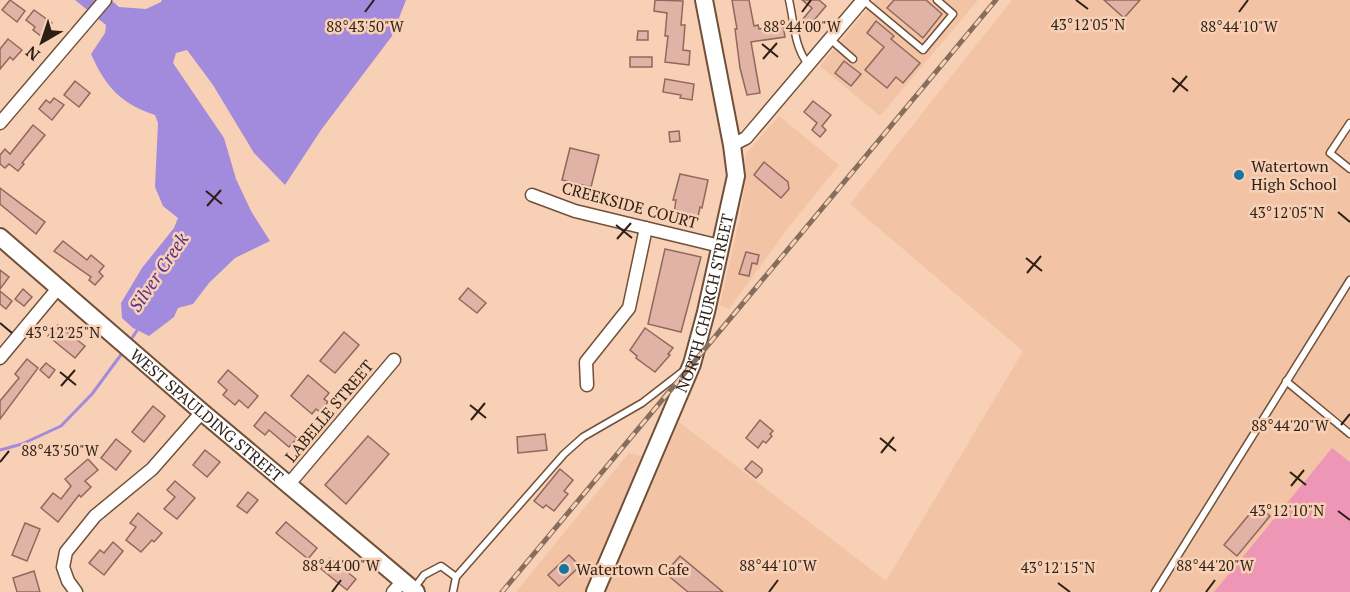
<svg xmlns="http://www.w3.org/2000/svg" width="1350" height="592" font-family="'PT Serif',serif">
<style>
.built{fill:#f2c4a5}
.green{fill:#ee96b6}
.water{fill:#a28adc}
.lines{fill:none;stroke-linecap:round;stroke-linejoin:round}
.stream{stroke:#a28adc;stroke-width:3}
.building{fill:#e1b3a6;stroke:#92685c;stroke-width:1.5}
.lane-casing{stroke:#715039;stroke-width:9}
.street-casing{stroke:#715039;stroke-width:15}
.secondary-casing{stroke:#715039;stroke-width:20}
.lane{stroke:#fff;stroke-width:6}
.street{stroke:#fff;stroke-width:12}
.secondary{stroke:#fff;stroke-width:16}
.rail-casing{stroke:#876e5c;stroke-width:5}
.rail{stroke:#f7d0b5;stroke-width:3;stroke-dasharray:9;stroke-linecap:butt}
.ticks{fill:none;stroke:#2d1f15;stroke-width:2}
.poi-dot{fill:#1875a3;stroke:#f7d0b5;stroke-width:2}
.labels{text-anchor:middle;dominant-baseline:central;stroke-width:5;stroke-linejoin:round;paint-order:stroke}
.poi-label{font-size:16px;fill:#2d1f15;stroke:#f7d0b5;text-anchor:start}
.street-label{font-size:16px;fill:#2d1f15;stroke:#f7d0b5}
.water-label{font-size:18px;font-style:italic;fill:#553191;stroke:#f7d0b5}
.ticks-label{font-size:15px;text-anchor:middle;fill:#2d1f15;stroke:#f7d0b5;stroke-width:5;stroke-linejoin:round;paint-order:stroke}
</style>
<rect width="100%" height="100%" fill="#f7d0b5"/>
<g class="built">
<path d="M875,0H978L880,116L820,66Z"/>
<path d="M1012,0H1350V592H605L679,422L886,581L1023,351L850,204Z"/>
<path d="M779,116L839,165L788,228L729,309L720,305L741,212L745,183V157L748,151Z"/>
<path d="M629,453L645,457L587,592H516Z"/>
</g>
<path class="green" d="M1332,448L1350,462V592H1214Z"/>
<path class="water" d="M75,0H111L119,7L146,9L161,2L162,0H406L392,36L321,130L285,185L254,153L213,85L187,50L176,53L173,63L224,138L236,179L251,211L270,241L235,258L209,283L193,304L178,308L174,317L149,336L133,328L122,318L121,303L142,268L174,228L178,218L163,206L155,187L158,123L155,115C121,104 105,86 91,54L105,33L106,25Z"/>
<g class="lines">
<g class="stream">
<path d="M130,341L138,329"/>
<path d="M0,450L22,444L61,426L92,394L123,352"/>
</g>
</g>
<g class="building">
<path d="M10,0L25,11L17,22L2,10Z"/>
<path d="M655,0L683,1L681,25H685L683,50L690,51L689,65L665,62L668,36H665L667,13L654,11Z"/>
<path d="M732,0H749L754,26L758,25L759,29L783,25L785,37L751,42L760,93L747,95L740,68L735,29H737Z"/>
<path d="M802,0H819L826,6L810,25L803,19L812,8Z"/>
<path d="M894,0H926L942,14L923,38L887,8Z"/>
<path d="M1104,0H1140L1124,18Z"/>
<path d="M34,10L52,23L41,36L33,30L35,27L26,20Z"/>
<path d="M876,21L894,36L891,39L920,63L903,83L896,77L887,88L865,70L884,47L867,33Z"/>
<path d="M638,31H648V40H637Z"/>
<path d="M8,39L22,50L13,60L10,57L0,69V49Z"/>
<rect x="630" y="57" width="22" height="10"/>
<path d="M844,61L861,74L851,86L835,73Z"/>
<path d="M665,79L694,84L692,100L680,98L681,95L663,92Z"/>
<path d="M75,81L90,93L79,107L64,95Z"/>
<path d="M54,98L64,105L52,120L39,109L46,100L50,103Z"/>
<path d="M813,101L831,115L822,126L826,130L820,137L812,130L817,123L804,112Z"/>
<path d="M33,125L45,135L22,163L24,164L18,171L9,164L5,168L0,164V155L5,149L10,154Z"/>
<path d="M679,131L680,141L670,142L669,132Z"/>
<path d="M570,148L599,155L591,187L562,180Z"/>
<path d="M764,162L788,182L789,189L781,198L754,175Z"/>
<path d="M680,174L708,180L702,208L700,207L698,217L674,213L676,200H673Z"/>
<path d="M0,188L45,222L36,234L0,204Z"/>
<path d="M63,241L87,260L91,255L104,266L99,272L103,276L95,285L89,280L91,277L54,251Z"/>
<path d="M665,249L701,257L681,332L648,324Z"/>
<path d="M746,252L759,255L757,264L752,263L749,276L739,274Z"/>
<path d="M0,270L9,277L0,289Z"/>
<path d="M468,288L486,303L477,313L459,299Z"/>
<path d="M23,289L32,297L24,306L15,299Z"/>
<path d="M0,291L12,301L6,309L0,304Z"/>
<path d="M58,325L85,346L75,358L48,336Z"/>
<path d="M645,328L673,348L668,354L670,355L655,372L636,358L637,356L630,350Z"/>
<path d="M344,332L359,345L335,373L320,361Z"/>
<path d="M27,359L38,368L0,419V401L19,378L15,374Z"/>
<path d="M46,363L55,370L49,378L40,370Z"/>
<path d="M228,370L258,396L248,408L239,400L235,405L223,395L227,390L218,382Z"/>
<path d="M308,375L329,393L324,399L328,402L320,412L316,409L312,414L291,396Z"/>
<path d="M153,406L165,416L144,442L132,432Z"/>
<path d="M265,412L297,438L289,447L269,430L265,435L254,426Z"/>
<path d="M760,420L773,431L770,434L772,436L766,443L763,441L758,448L746,438Z"/>
<path d="M545,434L547,450L518,453L517,437Z"/>
<path d="M368,436L389,454L346,504L325,485Z"/>
<path d="M116,439L131,451L116,470L101,458Z"/>
<path d="M205,450L220,462L207,477L193,465Z"/>
<path d="M88,459L98,470L85,481L91,487L81,497L79,495L58,522L41,508L53,493L61,499L71,486L65,479Z"/>
<path d="M752,461L762,469V472L756,478L745,469Z"/>
<path d="M560,469L573,480L564,491L568,494L554,511L546,505L543,508L534,501Z"/>
<path d="M175,481L195,498L177,519L164,509L175,497L167,490Z"/>
<path d="M248,492L258,500L247,513L237,506Z"/>
<path d="M1257,505L1270,516L1237,556L1224,545Z"/>
<path d="M138,513L162,533L154,542L152,540L141,552L126,540L136,527L130,523Z"/>
<path d="M286,522L317,548L308,559L276,533Z"/>
<path d="M25,523L40,529L27,561L12,555Z"/>
<path d="M113,542L123,551L104,575L89,563L100,550L104,553Z"/>
<path d="M569,555L580,566L559,586L548,575Z"/>
<path d="M680,556L723,592H688L665,573Z"/>
<path d="M330,558L356,579L347,590L321,569Z"/>
<path d="M34,571L40,592H17L13,578Z"/>
</g>
<g class="lines">
<g class="lane-casing">
<g id="lane">
<path d="M789,0C794,21 794,47 808,64"/>
<path d="M863,0L923,50L953,14L937,0"/>
<path d="M830,39L853,59"/>
<path d="M1350,123L1330,153L1350,169"/>
<path d="M1286,381L1350,434"/>
<path d="M415,587L424,575L441,566L456,577"/>
<path d="M453,592L456,577L564,454L583,437L642,403L682,372"/>
<path d="M1155,592L1350,280"/>
</g>
</g>
<g class="street-casing">
<g id="street">
<path d="M0,123L105,0"/>
<path d="M732,145L746,138L863,0"/>
<path d="M532,195L575,211L720,246"/>
<path d="M0,358L59,287"/>
<path d="M587,385L586,362L629,308L646,228"/>
<path d="M289,484L394,360"/>
<path d="M76,592L68,581L63,567L66,552L95,516L152,469L202,412"/>
<path d="M393,592L403,581"/>
</g>
</g>
<g class="secondary-casing">
<g id="secondary">
<path id="s1" d="M0,237L202,412L416,592"/>
<path id="s2" d="M595,592L692,364L706,312L736,176L732,145L704,0"/>
</g>
</g>
<use href="#lane" class="lane"/>
<use href="#street" class="street"/>
<use href="#secondary" class="secondary"/>
<g class="rail-casing">
<path id="rail" d="M502,592L996,0"/>
</g>
<use href="#rail" class="rail"/>
</g>
<path class="ticks" d="M1076,0L1088,9M365,12L374,0M802,12L811,0M1239,12L1248,0M762,44L778,57M763,59L777,43M1172,78L1188,91M1173,92L1187,76M206,191L222,204M207,206L221,190M1338,212L1350,222M616,225L632,238M617,239L631,223M1026,258L1042,271M1027,273L1041,256M0,323L12,333M60,372L76,385M61,386L75,370M470,405L486,418M471,420L485,403M1341,425L1350,414M880,438L896,451M881,453L894,437M0,462L9,451M1290,472L1306,485M1291,486L1304,470M1338,511L1350,520M1058,583L1070,592M332,592L341,580M769,592L778,580M1206,592L1215,580"/>
<g class="poi-dot">
<circle cx="1239" cy="175" r="6"/>
<circle cx="564" cy="569" r="6"/>
</g>
<g class="labels">
<g class="poi-label">
<text x="1251" y="166">Watertown<tspan x="1251" dy="18">High School</tspan></text>
<text x="576" y="569">Watertown Cafe</text>
</g>
<g class="street-label">
<text transform="translate(630 205) rotate(15)">CREEKSIDE COURT</text>
<text stroke="none"><textPath href="#s2" startOffset="310">NORTH CHURCH STREET</textPath></text>
<text transform="translate(329 411) rotate(-50)">LABELLE STREET</text>
<text stroke="none"><textPath href="#s1" startOffset="273">WEST SPAULDING STREET</textPath></text>
</g>
<g class="water-label">
<text transform="translate(158 272) rotate(-56)">Silver Creek</text>
</g>
</g>
<g class="ticks-label">
<text x="1088" y="30">43°12'05"N</text>
<text x="365" y="32">88°43'50"W</text>
<text x="802" y="32">88°44'00"W</text>
<text x="1239" y="32">88°44'10"W</text>
<text x="1287" y="218">43°12'05"N</text>
<text x="63" y="338">43°12'25"N</text>
<text x="1290" y="431">88°44'20"W</text>
<text x="60" y="456">88°43'50"W</text>
<text x="1287" y="516">43°12'10"N</text>
<text x="341" y="571">88°44'00"W</text>
<text x="778" y="571">88°44'10"W</text>
<text x="1215" y="571">88°44'20"W</text>
<text x="1058" y="573">43°12'15"N</text>
</g>
<g transform="translate(42 42) rotate(219)" stroke="#f7d0b5" stroke-width="4.5" paint-order="stroke">
<path d="M0-4.5L10 22L0 15L-10 22Z" fill="#2d1f15"/>
<text y="-9" font-size="16" font-weight="bold" text-anchor="middle" fill="#2d1f15">N</text>
</g>
</svg>
